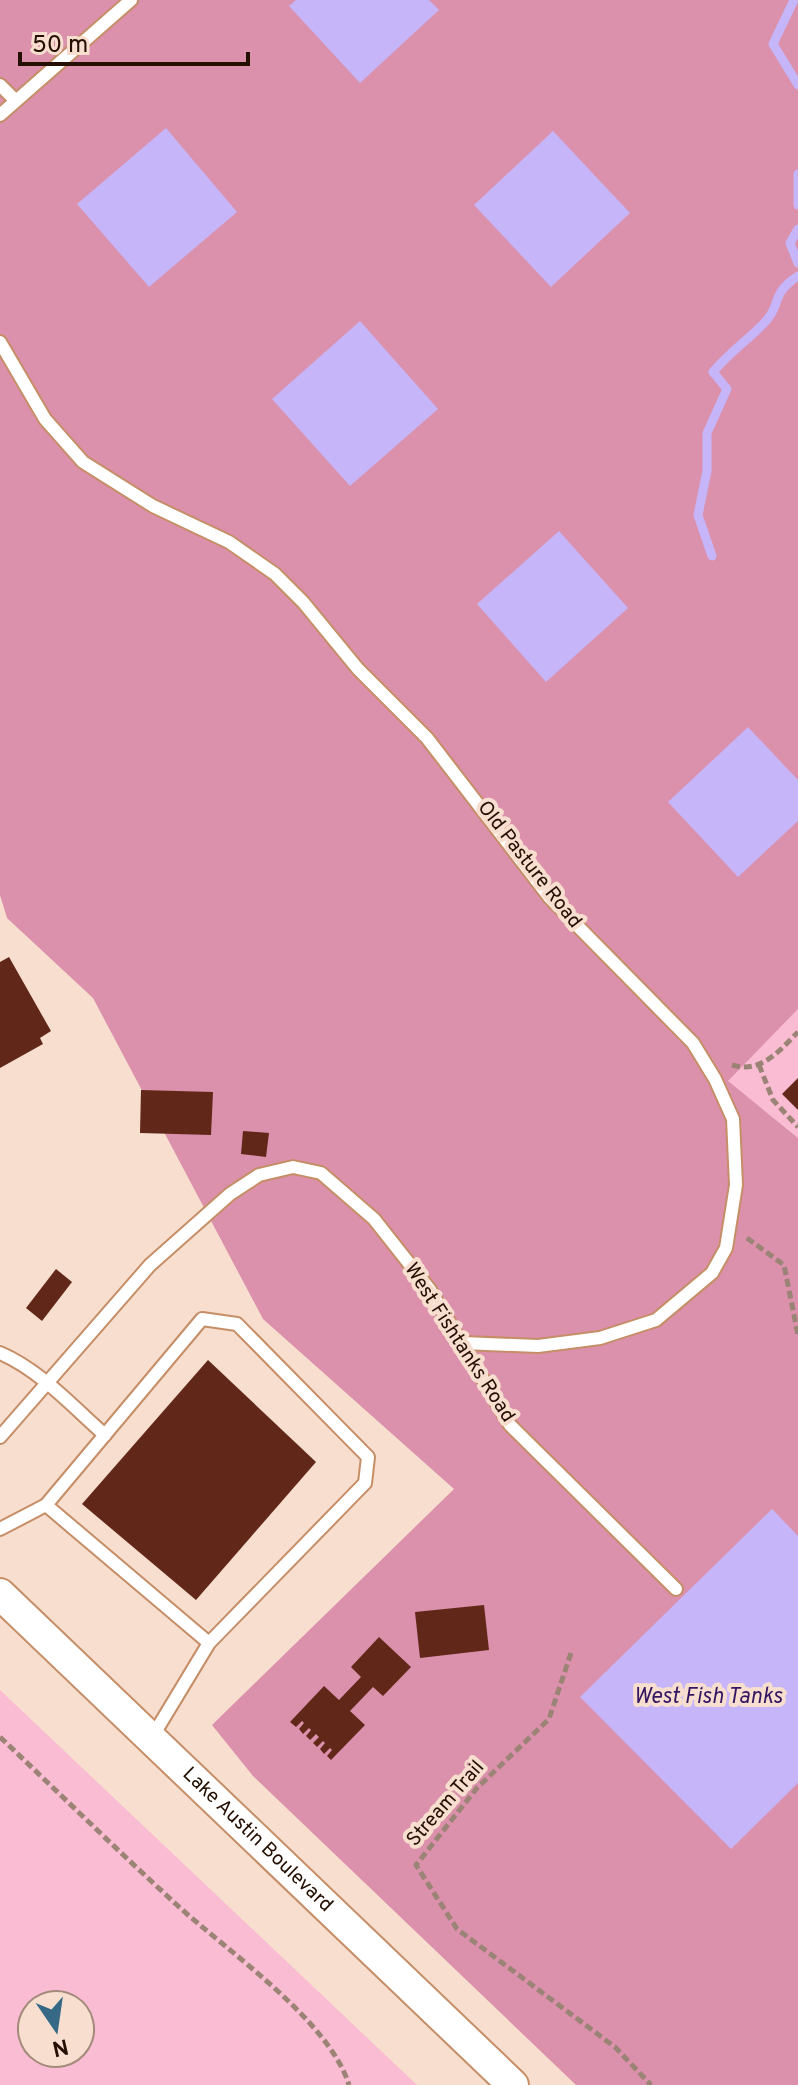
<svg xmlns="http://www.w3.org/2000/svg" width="798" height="2085" font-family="Overpass,sans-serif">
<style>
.green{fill:#fabcd2;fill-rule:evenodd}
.forest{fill:#db90ac}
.water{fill:#c6b5f9}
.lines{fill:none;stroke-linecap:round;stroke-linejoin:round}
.stream{stroke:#c6b5f9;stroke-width:9}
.building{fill:#612819}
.service-casing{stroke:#c68e67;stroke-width:16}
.tertiary-casing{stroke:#c68e67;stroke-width:34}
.path{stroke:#9b8475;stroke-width:5;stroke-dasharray:8 4;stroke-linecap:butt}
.service{stroke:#fff;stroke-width:12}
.tertiary{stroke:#fff;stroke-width:30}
.labels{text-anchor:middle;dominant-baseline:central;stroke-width:8;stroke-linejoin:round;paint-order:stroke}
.street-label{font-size:20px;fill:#240f02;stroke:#f7dece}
.water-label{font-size:22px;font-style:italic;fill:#331562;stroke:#f7dece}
</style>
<rect width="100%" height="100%" fill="#f7dece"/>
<g class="green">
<path d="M798,1009V1138L727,1081Z"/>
<path d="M0,1690L417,2085H0ZM32,2005H80V2053H32Z"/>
</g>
<path class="forest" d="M0,0H798V1009L728,1081L798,1138V2085H576L253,1776L212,1725L454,1489L263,1319L93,998L7,918L0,895Z"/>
<g class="water">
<path d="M296,0H429L439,10L360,83L289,6Z"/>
<path d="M166,128L237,212L149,287L77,204Z"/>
<path d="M553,131L630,213L551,287L474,205Z"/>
<path d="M360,321L438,409L350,486L272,399Z"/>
<path d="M559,531L628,608L546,682L477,604Z"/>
<path d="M748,727L798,780V821L738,877L668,802Z"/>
<path d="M772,1509L798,1536V1783L731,1849L580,1697Z"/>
</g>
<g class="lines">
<g class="stream">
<path d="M794,0L773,44L798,85"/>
<path d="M798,174V205"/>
<path d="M798,229L790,243L798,263"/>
<path d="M712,556L698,515L707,471V433L727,389L713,372C729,353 748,340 765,322C782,305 770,294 798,276"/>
</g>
</g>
<g class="building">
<path d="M9,957L51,1031L40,1038L43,1044L0,1068V962Z"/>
<path d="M798,1078V1110L782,1094Z"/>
<path d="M141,1090L213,1092L211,1135L140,1133Z"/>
<path d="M243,1131L269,1133L266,1157L241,1154Z"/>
<path d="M56,1269L72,1282L42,1321L26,1308Z"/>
<path d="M208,1360L316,1462L196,1600L82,1504Z"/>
<path d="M484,1605L489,1650L420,1658L415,1612Z"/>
<path d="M379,1637L411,1667L383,1696L373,1687L350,1711L365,1725L331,1760L327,1756L332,1750L330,1748L324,1754L320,1749L325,1743L323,1741L317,1747L313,1743L319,1737L316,1734L310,1740L306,1736L311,1730L309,1728L303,1734L299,1729L304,1723L302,1721L296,1727L290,1722L324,1686L339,1700L361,1677L351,1667Z"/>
</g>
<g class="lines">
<g class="service-casing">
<g id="service">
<path d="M0,85L15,100"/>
<path d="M0,115L131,0"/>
<path d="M0,342L45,419L83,462L153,506L229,542L275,574L303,602L358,669L427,738L550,898L693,1043L715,1079L733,1119L736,1185L726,1248L712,1273L656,1320L600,1338L538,1346L463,1343"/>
<path d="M0,1353C40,1370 73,1407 105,1435"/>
<path d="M0,1437L150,1265L230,1194L259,1175L293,1167L321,1173L374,1219L430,1290L510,1425L676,1589"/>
<path d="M46,1505L209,1643"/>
<path d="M0,1529L46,1505L202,1319L237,1324L368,1457L365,1483L209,1643L151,1739"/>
</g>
</g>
<g class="tertiary-casing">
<g id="tertiary">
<path id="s1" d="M0,1594L513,2085"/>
</g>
</g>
<g class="path">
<path d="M732,1065C761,1074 779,1051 798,1032"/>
<path d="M759,1065L773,1100L798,1127"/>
<path d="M747,1238L784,1265L798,1335"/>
<path d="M571,1653L549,1719L477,1788L416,1865L457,1929L615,2047L651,2085"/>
<path d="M0,1737C59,1793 117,1850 177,1905C227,1951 329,2020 349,2085"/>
</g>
<use href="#service" class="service"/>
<use href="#tertiary" class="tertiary"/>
</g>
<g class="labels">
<g class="street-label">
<text transform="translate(529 865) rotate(52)">Old Pasture Road</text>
<text transform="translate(459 1343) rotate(57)">West Fishtanks Road</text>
<text transform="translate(446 1804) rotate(-49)">Stream Trail</text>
<text stroke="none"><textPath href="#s1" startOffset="356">Lake Austin Boulevard</textPath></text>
</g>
<g class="water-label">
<text x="708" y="1697">West Fish Tanks</text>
</g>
</g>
<g transform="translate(56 2029) rotate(167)"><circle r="38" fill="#f7dece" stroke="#a38b7c" stroke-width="2"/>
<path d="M0-6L14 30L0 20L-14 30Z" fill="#366986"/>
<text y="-12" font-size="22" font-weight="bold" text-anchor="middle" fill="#240f02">N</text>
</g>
<path d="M20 52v12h228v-12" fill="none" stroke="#240f02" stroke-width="4"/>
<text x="32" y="52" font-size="24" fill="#240f02" stroke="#f7dece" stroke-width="6" paint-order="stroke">50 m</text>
</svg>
